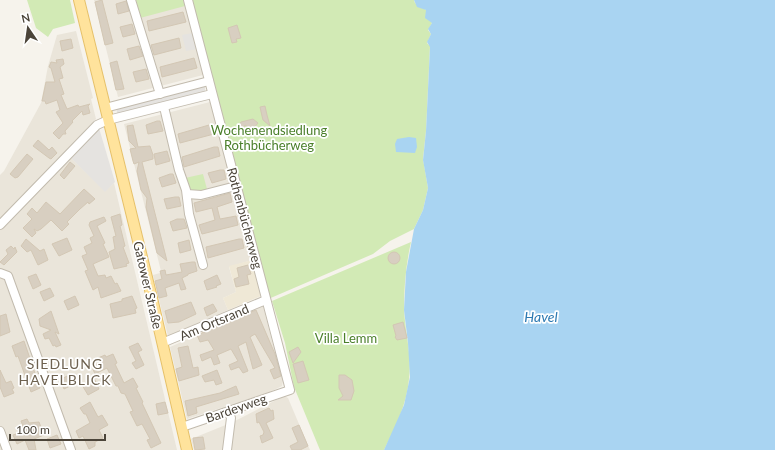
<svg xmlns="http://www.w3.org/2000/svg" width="775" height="450" font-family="Lato,sans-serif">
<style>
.residential{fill:#eae5da}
.education{fill:#efe8d6}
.green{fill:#d2eab5}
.parking{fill:#e5e3e0}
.water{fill:#a9d4f2}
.building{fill:#d8cfc1;stroke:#d3c7b4}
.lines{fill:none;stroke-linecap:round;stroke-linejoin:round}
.minor-casing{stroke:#c2bbae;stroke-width:10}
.major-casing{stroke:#e6c16a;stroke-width:12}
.minor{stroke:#fff;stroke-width:8}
.major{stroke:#ffe39c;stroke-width:10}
.labels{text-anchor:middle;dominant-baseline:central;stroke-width:3.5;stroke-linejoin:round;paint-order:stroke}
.park-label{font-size:13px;fill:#4a7f2a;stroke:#fff}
.street-label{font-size:13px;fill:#4b4439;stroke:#fff}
.water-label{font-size:14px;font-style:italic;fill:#2e7ab2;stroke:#fff}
.neighbourhood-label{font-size:14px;letter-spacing:1px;fill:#6e6250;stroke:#fff}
</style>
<rect width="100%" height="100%" fill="#f6f3ec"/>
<g class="residential">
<path d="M94,0H184L203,75L118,97Z"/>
<path d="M76,31L93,98L91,99L96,119L65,152L105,191L114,183L177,450H0V175L4,171L41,103L48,66L57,35Z"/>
<path d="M210,102L252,260L229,267L236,292L223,298L228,310L168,336L153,275L160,273L161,271L124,124Z"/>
<path d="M263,306L273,345L284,374L282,386L270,392L187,419L170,347Z"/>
<path d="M284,396L288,398L310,450H229L233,422Z"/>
<path d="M228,424L224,450H194L191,439Z"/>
</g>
<path class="education" d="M252,260L261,296L228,310L223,298L236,292L229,266Z"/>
<g class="green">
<path d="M27,0H70L75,23L53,29L48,37L36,28Z"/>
<path d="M136,0H183L185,6L140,18Z"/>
<path d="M188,0H414L415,3L426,10L432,23L428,30L431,34L427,43L430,46L426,131L423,159L428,188L423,210L414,229L390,241L373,254L266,300Z"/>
<path d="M203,174L208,193L191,192L185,178Z"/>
<path d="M411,242C406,264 404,286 404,309C405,332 412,355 409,379C407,404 395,428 384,450H320L294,387L285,343L272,301Z"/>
</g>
<g class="parking">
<path d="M193,33L197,49L186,51L182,35Z"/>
<path d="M205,85V94L118,117L116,107Z"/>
<path d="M99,128L115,182L105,192L70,157Z"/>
</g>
<g class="water">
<path d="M414,0H775V450H384L404,405L410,377L408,343L404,310L406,272L414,229L423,210L428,188L423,160L426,131L430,47L427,42L431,34L428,29L432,23L425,18L426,10L417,7Z"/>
<path d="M409,137L416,138L417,147L415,153L396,152L395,144L397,139Z"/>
</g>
<g class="building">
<path d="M102,0L113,43L105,45L95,2Z"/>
<path d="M126,1L129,11L118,14L116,4Z"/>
<path d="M183,12L186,22L149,31L147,21Z"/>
<path d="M132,24L135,34L123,37L120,27Z"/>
<path d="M237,25L241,38L236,39L237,42L232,43L228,28Z"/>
<path d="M179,38L181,48L154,55L151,45Z"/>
<path d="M71,39L73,48L62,51L60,41Z"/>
<path d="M139,46L143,56L130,60L127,49Z"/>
<path d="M194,58L197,68L162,77L160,67Z"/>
<path d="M63,59L64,64L60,67L63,78L59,79L64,94L61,95L67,109L78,105L79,107L90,104L88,106L90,113L83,115L82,111L72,121L73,122L65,131L66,134H63L59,139L53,133L63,123L56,112L60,110L57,100L46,104L45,101H42L46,82H55L51,68L49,67L51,62L57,63L56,60Z"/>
<path d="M117,61L124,89L116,90L110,63Z"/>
<path d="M146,69L149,79L136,82L133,72Z"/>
<path d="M265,106L267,115L270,126L263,120L262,116L260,107Z"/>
<path d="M253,119L258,123L252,130L245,125L241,131L237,128L241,122Z"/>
<path d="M157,121H160L163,131L148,134L146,125Z"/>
<path d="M133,125L138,147L150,146L153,155V159L142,162L167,261L157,253L146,207L147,198L141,190L137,171L139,162L134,164L133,161L130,149L136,148L129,141L127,126Z"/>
<path d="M209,125H212L214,134L180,143L178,134Z"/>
<path d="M38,140L49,150L52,147L57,153L51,159L49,158L33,146Z"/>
<path d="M214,147H218L220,156L184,167L182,157Z"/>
<path d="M167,151L170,161L156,165L154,154Z"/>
<path d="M27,154L33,159L18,177L15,178L10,174Z"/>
<path d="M70,162L75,166L64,179L60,175Z"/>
<path d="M220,170H224L226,179L212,183L208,173Z"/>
<path d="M170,174H173L176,183L162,187L159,178Z"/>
<path d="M84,189L95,199L89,204L88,202L80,209L67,222L69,224L62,231L51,220L41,229L37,231L34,229L36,233L32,237L23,228L32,219L27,214L32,208L37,213L46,202L60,214Z"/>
<path d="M230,193L232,202L217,207L220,219L236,216L238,225L202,234L199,225L215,220L212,208L196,212L194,203Z"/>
<path d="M175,197H179L181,206L167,209L164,199Z"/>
<path d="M120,214L122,225L120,226L125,246L123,247L129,263L126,264L127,266L114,269L109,252L115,249L113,237L116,236L111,217Z"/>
<path d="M104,217L106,221L97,226L105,243L103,244L109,257L93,264L98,276L105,275L106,278L111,276L115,284L117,283L121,291L101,298L98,287L93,290L85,271L88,270L82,256L87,254L84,247L92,243L90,238L94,236L89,225L90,222Z"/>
<path d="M177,219H184L187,228L173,231L170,222Z"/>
<path d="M67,238L72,250L59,256L52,244Z"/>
<path d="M26,239L40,251L44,249L48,260L38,265L31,250L27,252L21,246Z"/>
<path d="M239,239H242L244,248L208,258L206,247Z"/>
<path d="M189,240L191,250L180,253L178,243Z"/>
<path d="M11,246L14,249L15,247L17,252L4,265L0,262L8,254L6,250Z"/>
<circle cx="394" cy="258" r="6"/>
<path d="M192,262H195L197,271L188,274V275L182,278L186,289L181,290L179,283L165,288L167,296L159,298L155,281L162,279L160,271L165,270L166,275L182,272L180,264Z"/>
<path d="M248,265L251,274L247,275L249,284L236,287L234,279L239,277L237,268Z"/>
<path d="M36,274L41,285L33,289L28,277Z"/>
<path d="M217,275L221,284L216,286L217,287L207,290L204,281Z"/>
<path d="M50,288L54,296L44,301L40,292Z"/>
<path d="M75,296L79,305L68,310L64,301Z"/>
<path d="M132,296L137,308L135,309L136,313L113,318L110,304L122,301V299Z"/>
<path d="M191,302L196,314L179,322L168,323L165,311Z"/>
<path d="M213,304L217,311L207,316L204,308Z"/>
<path d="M256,310L275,354L281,376L274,379L270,370L275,368L255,334L250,337L262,365L253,369L246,342L238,346L248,371L243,373L239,367L231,370L229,365L238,361L231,349L217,355L220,363L214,365L211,357L202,361L200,355L214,350L208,340L200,342L197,335Z"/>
<path d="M51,311L59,334L55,332L61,345L56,347L55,345L53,346L49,338L45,339L43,334L51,330L40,326L39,319Z"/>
<path d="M6,314L10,332L0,336V316Z"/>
<path d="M403,322L407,338L397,340L395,337L396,336L393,325Z"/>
<path d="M24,341L40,388L31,392L18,356L16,357L12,346Z"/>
<path d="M138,343L142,350L138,352L144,365L136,369L132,363L136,361L129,347Z"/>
<path d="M188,346L193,368L198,367L199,375L179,381L176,369L182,367L178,348Z"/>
<path d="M298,347L301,352L293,363L289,352Z"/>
<path d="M113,354L117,363L115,364L124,383L133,378L138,387L136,388L143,402L142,403L161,443L151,448L147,440L150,439L142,424L137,426L130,412L133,411L125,394L121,393L118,386H116L107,368L95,374L92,367L100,362L98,358L105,355L106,357Z"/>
<path d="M303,361L309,380L298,383L293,364Z"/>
<path d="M0,370L6,383L11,381L14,388L12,389L14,393L4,397L0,387Z"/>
<path d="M217,370L222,383L216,385L214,380L205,382L202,376Z"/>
<path d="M339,375H345L352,380L354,391L351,400H338L343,396L339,388Z"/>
<path d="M67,376L72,385L64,389L60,380Z"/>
<path d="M94,378L99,389L88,395L82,385Z"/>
<path d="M236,386L239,394L196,407L197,413L188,416L185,401L220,393Z"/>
<path d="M90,402L98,417L102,415L108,425L99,430L103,438L95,442V446L89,449L83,436L79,438L76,431L90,423L86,414H84L80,408Z"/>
<path d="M165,402L168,413L158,415L156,404Z"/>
<path d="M269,408L271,411L273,410L274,419L266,423L273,438L262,443L260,436L263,435L264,432L259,422L257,423L256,414Z"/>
<path d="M27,419L29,423L39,422L44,435L34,439L36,450H29L25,440L17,444L13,435L25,431L21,421Z"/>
<path d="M299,425L308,446L300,450H292L290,446L298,442L292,428Z"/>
<path d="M57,435L61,444L50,448L47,439Z"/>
<path d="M203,437L205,449L195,450L193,438Z"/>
</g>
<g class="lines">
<g class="minor-casing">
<g id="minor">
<path d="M131,0L160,94"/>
<path d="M164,107L179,170L186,190L189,214L203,265"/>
<path d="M105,108L209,81"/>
<path d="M187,194L201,195L236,186"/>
<path d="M0,225L97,125L108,120L212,94"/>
<path d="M0,273L8,276L71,450"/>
<path d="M162,343L266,300"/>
<path d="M182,427L290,390L188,0"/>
<path d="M0,431L7,450"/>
<path d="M227,450L231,418L229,411"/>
</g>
</g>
<g class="major-casing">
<path id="major" d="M79,0L152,298L187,450"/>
</g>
<use href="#minor" class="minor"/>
<use href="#major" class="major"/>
</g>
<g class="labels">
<g class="park-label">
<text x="269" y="130">Wochenendsiedlung<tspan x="269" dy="15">Rothbücherweg</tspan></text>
<text x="346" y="338">Villa Lemm</text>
</g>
<g class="street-label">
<text transform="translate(245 218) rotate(75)">Rothenbücherweg</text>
<text transform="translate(148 285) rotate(77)">Gatower Straße</text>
<text transform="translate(214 322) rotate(-23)">Am Ortsrand</text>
<text transform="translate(236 408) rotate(-19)">Bardeyweg</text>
</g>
<g class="water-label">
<text x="541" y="316">Havel</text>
</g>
<g class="neighbourhood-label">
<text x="65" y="363">SIEDLUNG<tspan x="65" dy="16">HAVELBLICK</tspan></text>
</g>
</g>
<g transform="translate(28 28) rotate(347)" stroke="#ffffff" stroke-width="3" paint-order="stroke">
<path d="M0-3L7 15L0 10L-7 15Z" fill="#4b4439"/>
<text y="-6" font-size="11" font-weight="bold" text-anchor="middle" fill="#4b4439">N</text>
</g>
<path d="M10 434v6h95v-6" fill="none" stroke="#4b4439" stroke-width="2"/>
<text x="16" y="434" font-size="12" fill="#4b4439" stroke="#ffffff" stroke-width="3" paint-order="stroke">100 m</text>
</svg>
